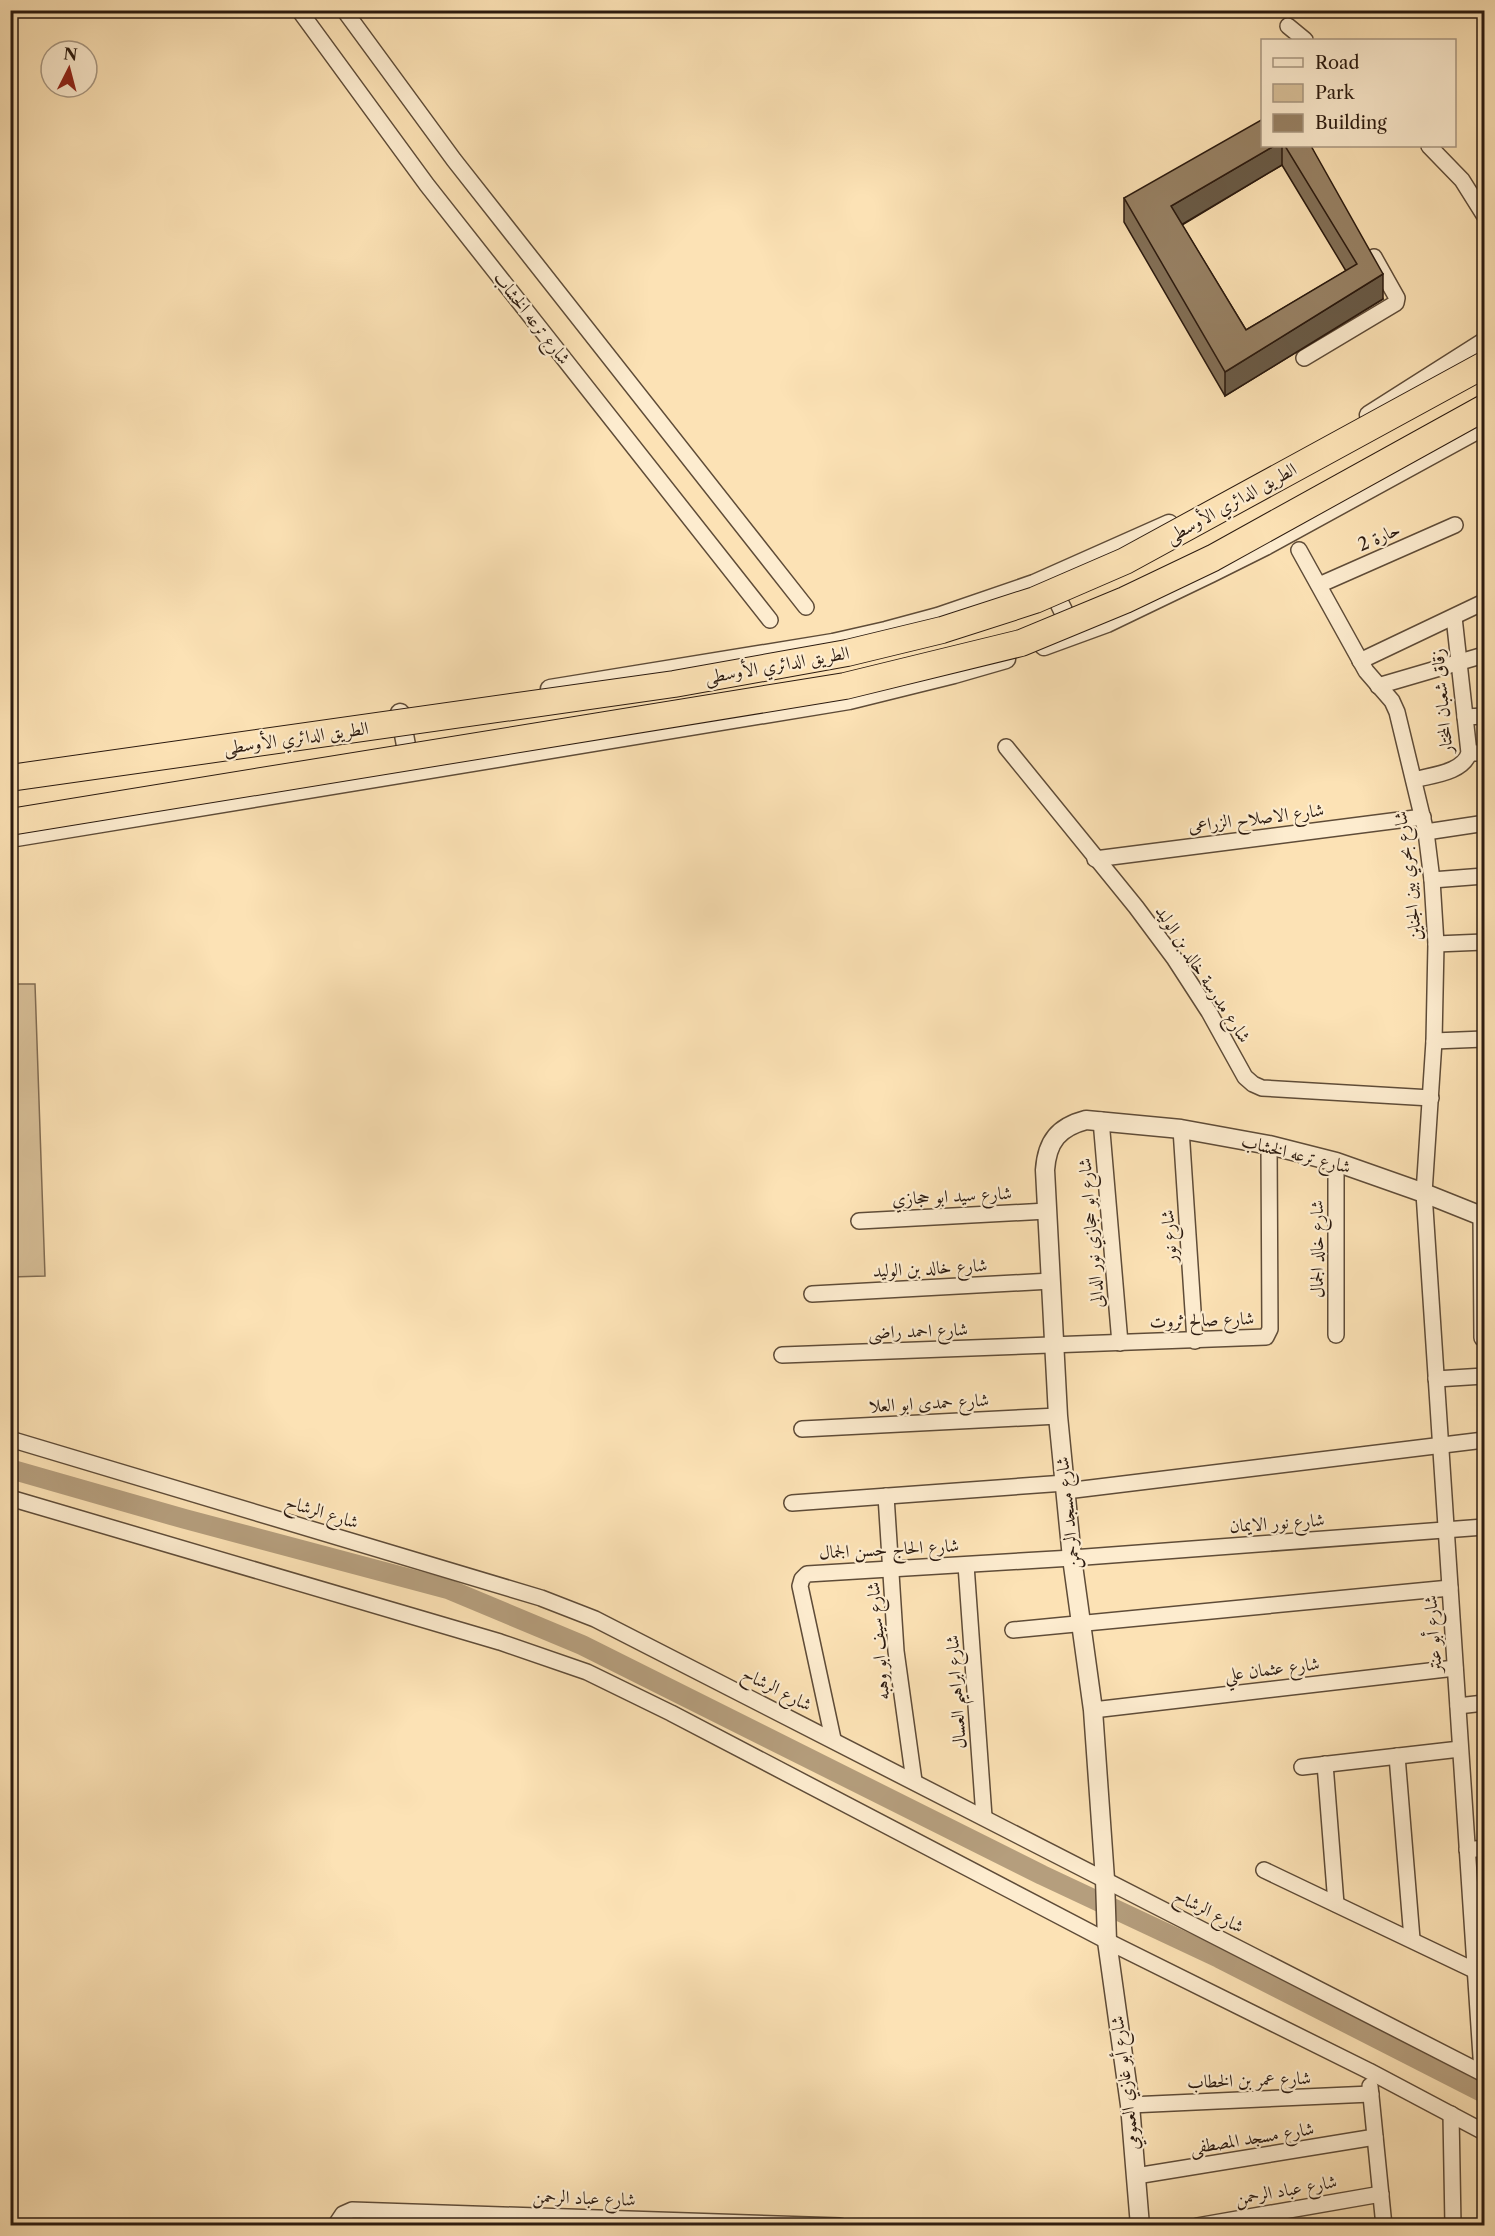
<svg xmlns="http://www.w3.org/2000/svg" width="1495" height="2236" font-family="'Libre Caslon Text',Amiri,serif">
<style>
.green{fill:#d8c099;stroke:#826d54;stroke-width:1.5}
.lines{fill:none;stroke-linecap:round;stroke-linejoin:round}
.canal{stroke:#b59e7d;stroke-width:20}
.minor-casing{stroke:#5f4c38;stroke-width:18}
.tertiary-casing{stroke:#5f4c38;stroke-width:21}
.minor{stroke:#fdeccf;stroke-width:15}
.tertiary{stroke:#fdeccf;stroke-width:18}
.motorway-bridge-casing{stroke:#2b1a0f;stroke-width:28;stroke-linecap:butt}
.motorway-bridge{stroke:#fce2b5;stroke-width:26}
.wall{fill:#837057;stroke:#2b1a0f;stroke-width:1.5;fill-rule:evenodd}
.shaded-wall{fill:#6a5b47;stroke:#2b1a0f;stroke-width:1.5}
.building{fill:#988265;stroke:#2b1a0f;stroke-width:1.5}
.labels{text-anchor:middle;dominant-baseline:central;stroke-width:4.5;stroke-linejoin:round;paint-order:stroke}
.street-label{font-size:18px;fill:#2b1a0f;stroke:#fdeccf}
</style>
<rect width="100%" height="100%" fill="#fce2b5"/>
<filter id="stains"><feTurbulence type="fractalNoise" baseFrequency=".00333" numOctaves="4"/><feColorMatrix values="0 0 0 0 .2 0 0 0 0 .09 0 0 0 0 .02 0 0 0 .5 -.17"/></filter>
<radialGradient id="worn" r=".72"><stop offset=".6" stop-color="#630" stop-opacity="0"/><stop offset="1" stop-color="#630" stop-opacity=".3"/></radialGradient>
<path class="green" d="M11,984H35L45,1276L11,1277Z"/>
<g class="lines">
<path class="canal" d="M10,1469L185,1519L448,1589L582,1645L1042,1875L1219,1958L1484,2093"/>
<g class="minor-casing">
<g id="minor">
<path d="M299,10L427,185L770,620"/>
<path d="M344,10L454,160L806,607"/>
<path d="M1288,26L1305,40"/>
<path d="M1429,146L1462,180L1484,215"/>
<path d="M1304,358L1396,303L1397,298L1374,257"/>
<path d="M1299,550L1366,671L1392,701L1397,712L1426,832L1432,880L1436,944L1434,1041L1424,1193L1482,2072"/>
<path d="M1319,585L1455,525"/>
<path d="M1360,661L1484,602"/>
<path d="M1378,686L1484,655"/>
<path d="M1465,717L1484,716"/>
<path d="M1006,747L1136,907L1174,958L1209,1012L1245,1077L1253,1084L1262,1088L1431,1098"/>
<path d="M1469,753H1484"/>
<path d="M1414,780C1431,775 1463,773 1469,753L1454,617"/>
<path d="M1426,832L1479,824L1484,826"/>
<path d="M1095,859L1423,817"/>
<path d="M1432,880L1484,876"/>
<path d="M1436,944L1484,942"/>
<path d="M1434,1041L1484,1039"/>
<path d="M1101,1120L1120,1343"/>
<path d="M1181,1129L1195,1341"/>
<path d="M1481,1216L1482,1338"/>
<path d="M859,1221L1047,1211"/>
<path d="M812,1294L1051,1281"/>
<path d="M1336,1335V1162"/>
<path d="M782,1355L1266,1337L1270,1329L1269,1145"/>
<path d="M1436,1379L1484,1376"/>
<path d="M802,1429L1058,1416"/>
<path d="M10,1439L541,1598L595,1619L1484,2074"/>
<path d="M1066,1491L1484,1440"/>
<path d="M886,1496L896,1651L914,1781"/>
<path d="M10,1498L500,1642L587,1672L671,1713L1107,1941L1369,2071L1484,2132"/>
<path d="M792,1503L1065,1483"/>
<path d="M966,1565L984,1817"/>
<path d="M1013,1630L1450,1588"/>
<path d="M1458,1706L1484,1703"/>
<path d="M1093,1710L1455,1668"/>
<path d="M833,1739L800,1586L802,1579L807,1574L1072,1558L1484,1527"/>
<path d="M1397,1756L1412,1939"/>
<path d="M1325,1764L1336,1904"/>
<path d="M1302,1767L1460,1749"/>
<path d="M1467,1850L1484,1848"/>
<path d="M1264,1870L1480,1973"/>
<path d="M1370,2086L1384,2226"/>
<path d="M1130,2105L1371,2094"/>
<path d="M1451,2114L1453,2226"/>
<path d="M1136,2176L1375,2137"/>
<path d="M335,2226L343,2214L352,2210L840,2226"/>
<path d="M1197,2226L1381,2194"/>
</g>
</g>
<g class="tertiary-casing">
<g id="tertiary">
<path d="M1369,415L1484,342"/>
<path d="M1049,582L1074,633"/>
<path d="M1044,646L1107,623L1211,573L1265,546L1484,426"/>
<path d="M550,689L833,643L886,631L938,617L1034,584L1169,524"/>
<path d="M400,713L410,767"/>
<path d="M10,838L849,700L954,674L1006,659"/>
<path d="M1140,2226L1130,2105L1107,1941L1105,1879L1093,1710L1072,1558L1058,1416L1045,1170C1047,1141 1059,1127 1086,1120L1181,1129L1269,1145L1336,1162L1424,1193L1484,1217"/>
</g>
</g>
<use href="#minor" class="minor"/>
<use href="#tertiary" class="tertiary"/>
<g class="motorway-bridge-casing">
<g id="motorway-bridge">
<path d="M10,778L674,684L847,653L942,630L1035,600L1125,561L1484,365"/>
<path d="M10,822L845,686L1021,643L1125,600L1213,558L1484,408"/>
</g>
</g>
<use href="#motorway-bridge" class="motorway-bridge"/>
</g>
<path class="wall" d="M1263,146H1311L1383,299L1225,396L1124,222V198ZM1282,165L1346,271L1246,330L1182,225Z"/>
<g class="shaded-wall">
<path d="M1274,146H1282V165L1171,231V206Z"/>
<path d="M1383,274V299L1225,396V372Z"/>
</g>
<path class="building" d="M1263,119V146H1274L1171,206L1246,330L1357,264L1285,146H1311L1383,274L1225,372L1124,198Z"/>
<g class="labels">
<g class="street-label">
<text transform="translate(532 318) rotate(52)">شارع ترعه الخشاب</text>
<text transform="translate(1231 503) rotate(-29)">الطريق الدائري الأوسطى</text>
<text transform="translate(1379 537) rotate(-24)">حارة 2</text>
<text transform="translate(777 665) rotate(-10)">الطريق الدائري الأوسطى</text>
<text transform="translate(1442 701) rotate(-95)">زقاق شعبان المختار</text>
<text transform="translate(296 738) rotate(-8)">الطريق الدائري الأوسطى</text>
<text transform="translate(1256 818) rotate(-7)">شارع الاصلاح الزراعى</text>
<text transform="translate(1408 876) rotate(-97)">شارع بحري بين الجناين</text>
<text transform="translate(1203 974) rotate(57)">شارع مدرسة خالد بن الوليد</text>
<text transform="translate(1296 1154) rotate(14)">شارع ترعه الخشاب</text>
<text transform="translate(952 1196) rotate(-3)">شارع سيد ابو حجازي</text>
<text transform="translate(1091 1233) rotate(-95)">شارع ابو حجازي نور الدالى</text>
<text transform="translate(1169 1236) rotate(-94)">شارع نور</text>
<text transform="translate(1317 1249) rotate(-90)">شارع خالد الجمال</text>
<text transform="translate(930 1268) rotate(-3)">شارع خالد بن الوليد</text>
<text transform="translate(1202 1320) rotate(-2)">شارع صالح ثروت</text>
<text transform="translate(918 1331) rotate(-2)">شارع احمد راضى</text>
<text transform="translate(929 1403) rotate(-3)">شارع حمدى ابو العلا</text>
<text transform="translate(322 1512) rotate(17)">شارع الرشاح</text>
<text transform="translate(1068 1513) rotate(-96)">شارع مسجد الرحمن</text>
<text transform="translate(1277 1523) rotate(-4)">شارع نور الايمان</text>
<text transform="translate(889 1549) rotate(-3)">شارع الحاج حسن الجمال</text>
<text transform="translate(1433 1634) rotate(-94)">شارع أبو عنتر</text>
<text transform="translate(878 1641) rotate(-95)">شارع سيف ابو وهبه</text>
<text transform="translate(1272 1669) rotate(-7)">شارع عثمان علي</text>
<text transform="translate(777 1689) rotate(27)">شارع الرشاح</text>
<text transform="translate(956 1692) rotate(-94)">شارع ابراهيم العسال</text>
<text transform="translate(1209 1911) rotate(27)">شارع الرشاح</text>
<text transform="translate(1249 2080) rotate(-2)">شارع عمر بن الخطاب</text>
<text transform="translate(1125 2083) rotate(-97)">شارع أبو غازي العمومي</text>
<text transform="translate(1252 2138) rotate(-9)">شارع مسجد المصطفى</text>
<text transform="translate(1286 2190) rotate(-10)">شارع عباد الرحمن</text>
<text transform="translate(584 2198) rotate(2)">شارع عباد الرحمن</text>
</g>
</g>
<rect width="1495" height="2236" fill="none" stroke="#fce2b5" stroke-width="36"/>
<rect x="12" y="12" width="1471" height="2212" fill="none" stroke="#2b1a0f" stroke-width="3"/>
<rect x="18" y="18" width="1459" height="2200" fill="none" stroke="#2b1a0f" stroke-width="1.5"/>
<rect x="1261" y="39" width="195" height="108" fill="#fdeccf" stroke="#a99882" stroke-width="1.5"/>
<rect x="1273" y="58" width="30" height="9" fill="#fdeccf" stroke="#a99882" stroke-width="1.5"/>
<text x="1315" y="69" font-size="18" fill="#2b1a0f">Road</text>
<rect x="1273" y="84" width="30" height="18" fill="#d8c099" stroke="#a99882" stroke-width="1.5"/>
<text x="1315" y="99" font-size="18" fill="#2b1a0f">Park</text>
<rect x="1273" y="114" width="30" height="18" fill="#988265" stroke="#a99882" stroke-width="1.5"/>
<text x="1315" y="129" font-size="18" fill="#2b1a0f">Building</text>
<g transform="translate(69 69) rotate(6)"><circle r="28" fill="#fdeccf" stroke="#a99882" stroke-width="1.5"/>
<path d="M0-4.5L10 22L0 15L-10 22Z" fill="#8f2418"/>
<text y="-9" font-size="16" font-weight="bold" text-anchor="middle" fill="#2b1a0f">N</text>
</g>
<rect width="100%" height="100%" filter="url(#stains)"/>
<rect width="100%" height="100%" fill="url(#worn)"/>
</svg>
